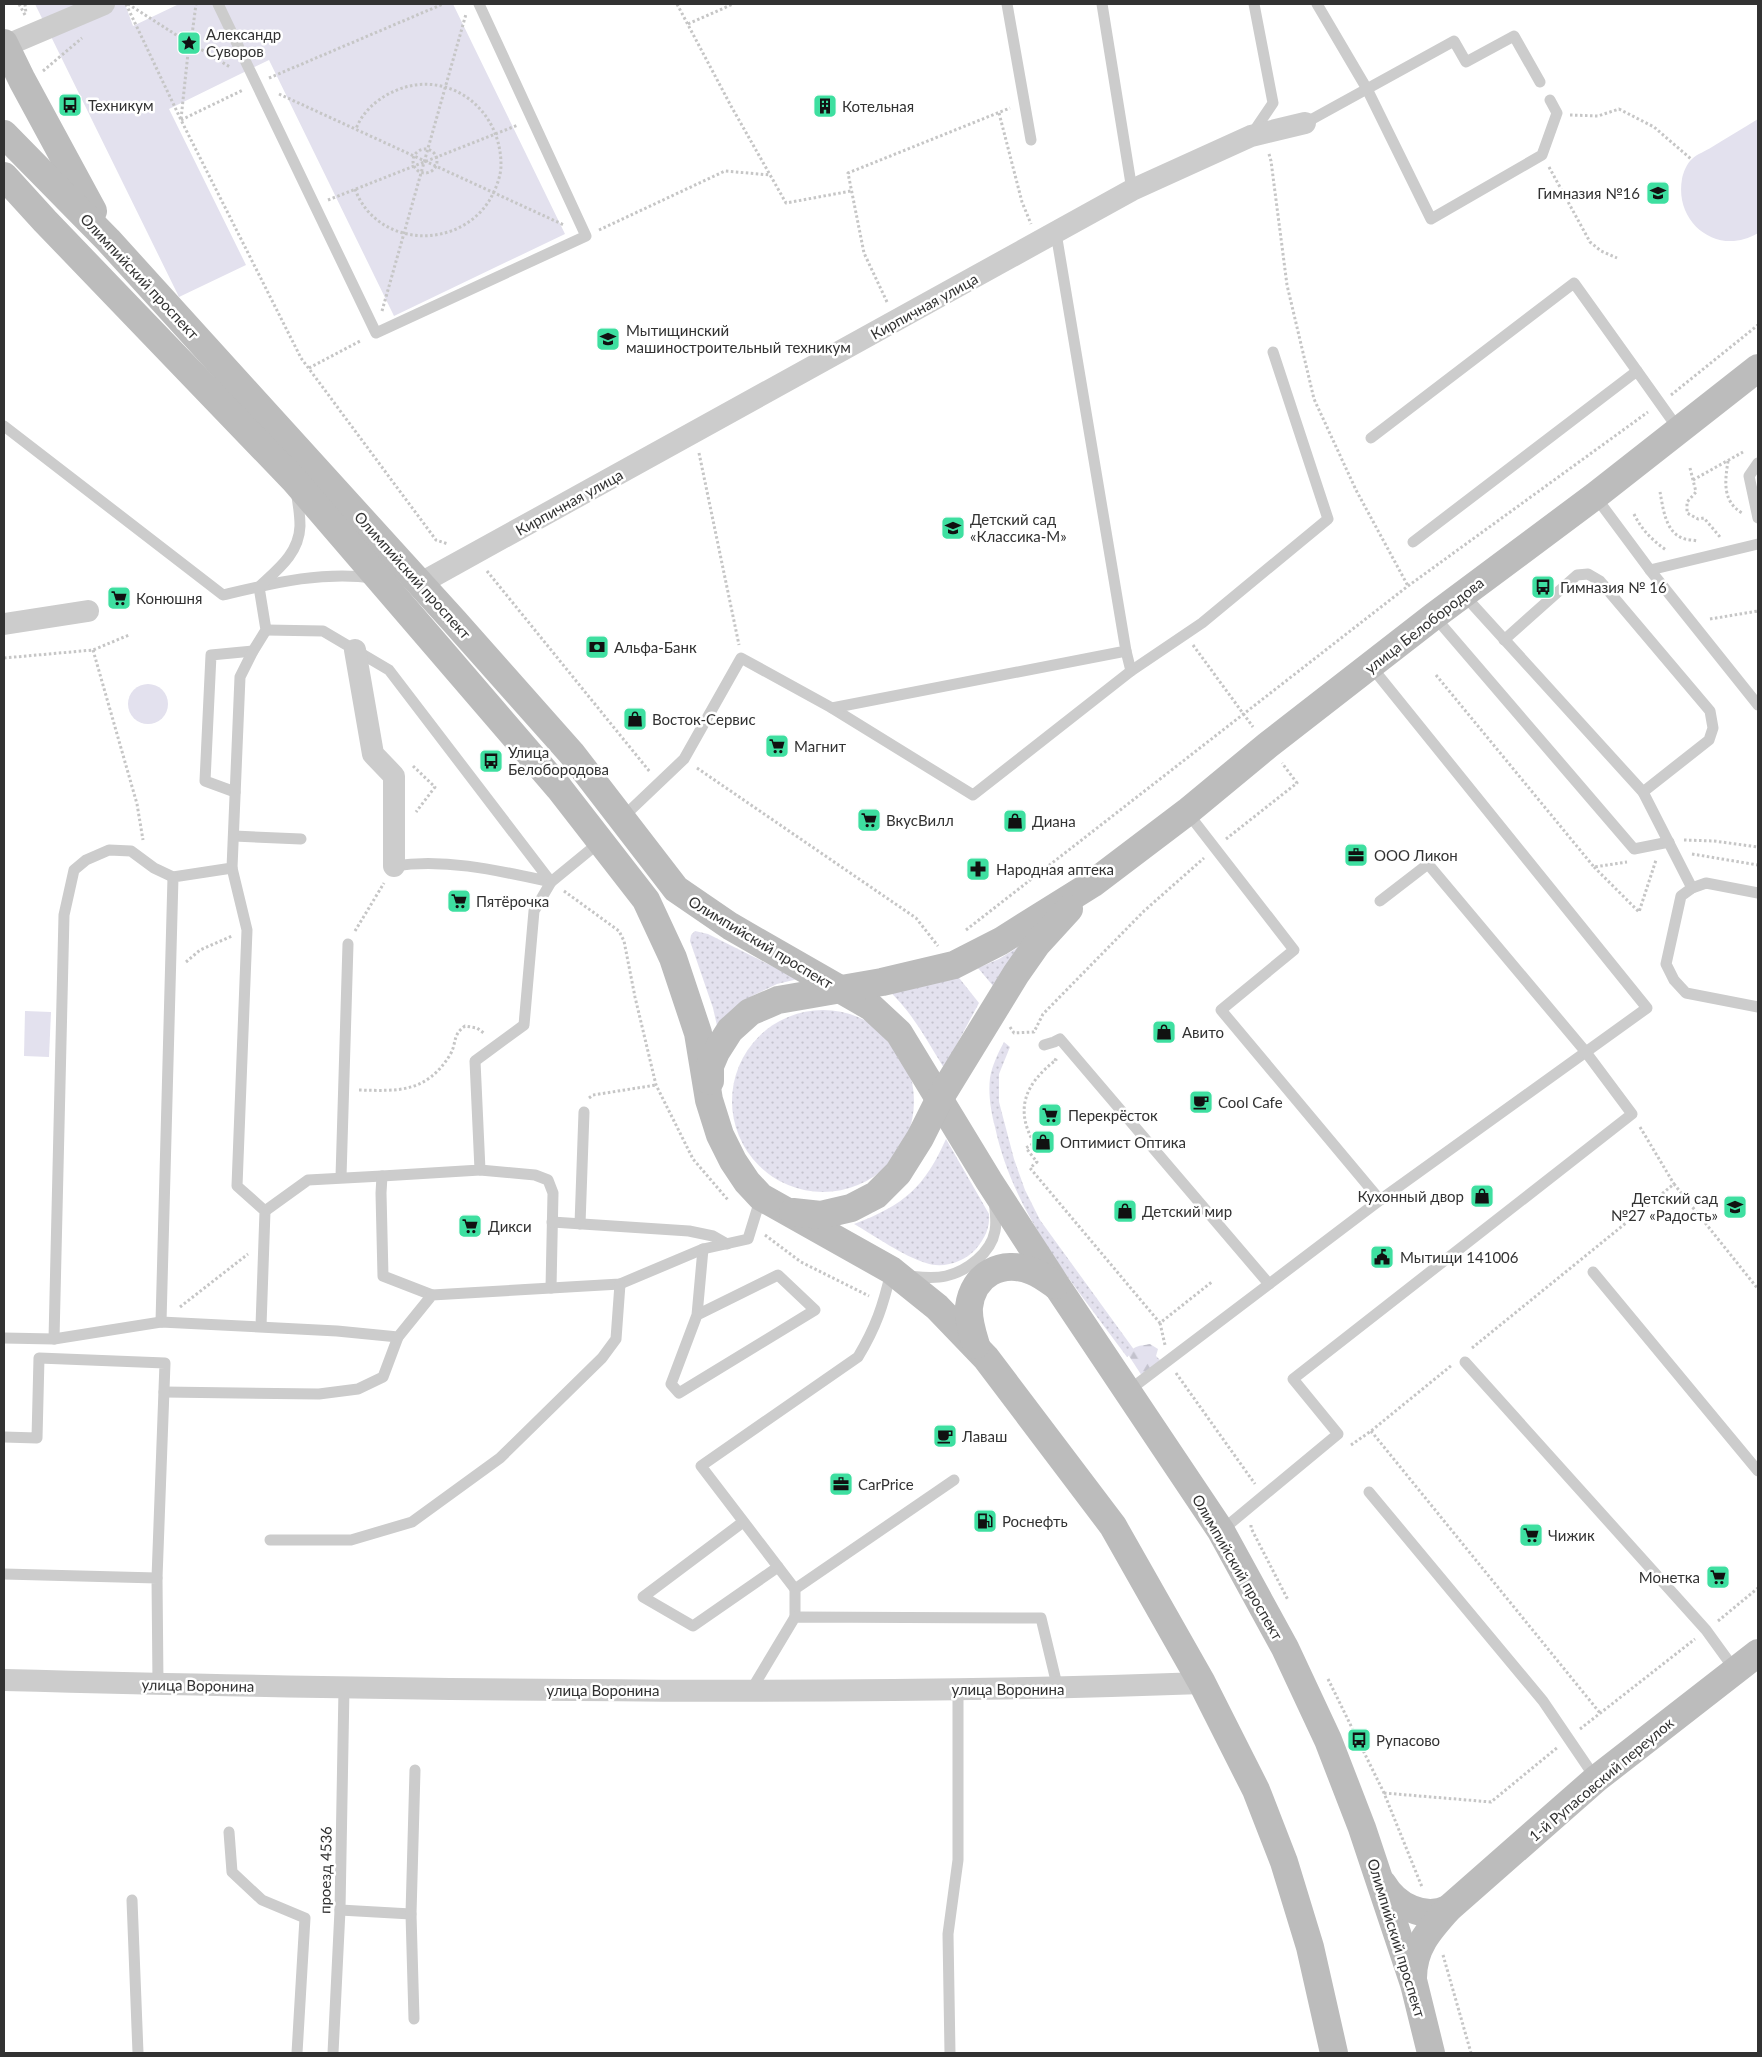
<svg xmlns="http://www.w3.org/2000/svg" width="1762" height="2057" font-family="Lato,sans-serif">
<style>
.grass{fill:url(#grass-dots)}
.forest{fill:url(#forest-firs)}
.green{fill:#e3e1ee}
.lines{fill:none;stroke-linecap:round;stroke-linejoin:round}
.path{stroke:#c6c6c6;stroke-width:3;stroke-dasharray:2.5 2.5;stroke-linecap:butt}
.lane{stroke:#ccc;stroke-width:11}
.street{stroke:#ccc;stroke-width:22}
.secondary{stroke:#bcbcbc;stroke-width:28}
.labels{text-anchor:middle;dominant-baseline:central;stroke-width:5;stroke-linejoin:round;paint-order:stroke}
.poi-label{font-size:15px;fill:#323232;stroke:#fff;text-anchor:start}
.street-label{font-size:15px;fill:#323232;stroke:#fff}
</style>
<defs>
<pattern id="grass-dots" width="8" height="8" patternUnits="userSpaceOnUse" patternTransform="scale(1.25)"><rect width="8" height="8" fill="#e3e1ee"/><path d="M2 2h.1M6 6h.1" fill="none" stroke="#c3c2cd" stroke-width="1.8" stroke-linecap="round"/></pattern>
<pattern id="forest-firs" width="22" height="20" patternUnits="userSpaceOnUse" patternTransform="scale(1.25)"><rect width="22" height="20" fill="#e3e1ee"/><path d="M5 1l3.5 6h-7zM16 11l3.5 6h-7z" fill="#c3c2cd"/></pattern>
</defs>
<rect width="100%" height="100%" fill="#fff"/>
<g class="grass">
<path d="M695,931L708,934L798,979L777,984L752,996L718,1030L713,1008L690,941L691,935Z"/>
<path d="M1023,944L994,987L978,968L999,959Z"/>
<path d="M956,974L979,1003L944,1068C926,1039 913,1013 887,989Z"/>
<circle cx="823" cy="1101" r="91"/>
<path d="M1004,1042L1010,1047L999,1074V1102L1014,1159L1025,1190L1040,1220L1135,1351L1127,1357C1075,1286 1014,1216 995,1127C991,1112 988,1094 990,1078C992,1066 998,1053 1004,1042Z"/>
<path d="M946,1139L989,1214C990,1228 985,1238 976,1249C964,1262 943,1269 926,1263C903,1256 875,1236 854,1224C904,1205 924,1188 946,1139Z"/>
</g>
<path class="forest" d="M1150,1344L1158,1349L1156,1356L1160,1360L1142,1376L1129,1356C1132,1345 1140,1346 1150,1344Z"/>
<g class="green">
<path d="M35,4H125L133,26L179,4H453L565,234L394,316L269,60L169,109L246,265L179,297Z"/>
<path d="M1758,119V233C1719,257 1674,224 1682,179C1683,173 1687,163 1692,159C1697,154 1706,151 1712,147C1727,138 1743,128 1758,119Z"/>
<circle cx="148" cy="704" r="20"/>
<path d="M25,1011L51,1012L49,1057L24,1056Z"/>
</g>
<g class="lines">
<g class="path">
<path d="M19,4L25,15"/>
<path d="M25,4L26,14"/>
<path d="M126,4L181,120L301,358L436,540L448,544"/>
<path d="M128,4L181,38"/>
<path d="M677,4L731,106L786,203L851,191"/>
<path d="M688,24L733,4"/>
<path d="M192,35L196,4"/>
<circle cx="189" cy="44" r="9"/>
<path d="M197,47L230,67"/>
<path d="M43,71L82,38"/>
<path d="M269,78L443,4"/>
<path d="M279,94L564,225"/>
<path d="M999,113L1022,202L1031,224"/>
<path d="M1570,115L1598,116L1619,109L1654,127L1691,159"/>
<path d="M181,119L188,53"/>
<path d="M181,120L243,90"/>
<circle cx="425" cy="161" r="12"/>
<path d="M1269,154L1271,161L1287,285L1314,399L1356,490L1408,586"/>
<path d="M1549,167L1590,242L1601,251L1617,258"/>
<path d="M355,189C376,247 457,251 489,201C495,191 501,177 501,165C501,104 440,63 385,96C373,103 361,115 356,129"/>
<path d="M328,200L518,125"/>
<path d="M599,230L725,171L770,175"/>
<path d="M887,302L864,253L848,173L1010,108"/>
<path d="M382,311L466,14"/>
<path d="M309,368L362,340"/>
<path d="M1671,395L1758,325"/>
<path d="M699,453L739,645"/>
<path d="M1728,461C1725,481 1722,501 1742,513"/>
<path d="M1690,468L1696,492L1687,502V513L1698,519L1704,518L1720,537"/>
<path d="M1693,480L1743,452"/>
<path d="M1660,492C1663,507 1665,531 1682,538C1686,540 1693,540 1698,541"/>
<path d="M1634,514C1641,529 1652,540 1666,550"/>
<path d="M487,571L650,772"/>
<path d="M1710,619L1758,611"/>
<path d="M1193,645L1253,727"/>
<path d="M93,650L137,804L143,840"/>
<path d="M4,658L93,650L129,635"/>
<path d="M1436,675L1594,867L1627,862"/>
<path d="M413,766L435,787L416,812"/>
<path d="M697,768L916,918L938,946"/>
<path d="M1226,839L1297,783L1282,763"/>
<path d="M1684,840L1714,841L1758,847"/>
<path d="M1692,854L1758,865"/>
<path d="M1594,867L1639,912L1656,860"/>
<path d="M564,891L619,931L624,941L635,997L656,1085L693,1159L728,1200"/>
<path d="M966,930L1408,586L1648,412"/>
<path d="M355,931L384,883"/>
<path d="M186,962L200,950L232,936"/>
<path d="M1010,1027L1014,1033L1034,1032L1043,1014L1144,911L1204,858"/>
<path d="M1054,1059L1056,1060C1026,1083 1014,1108 1034,1143L1026,1148L1037,1162L1030,1168L1160,1323L1213,1281"/>
<path d="M359,1090C399,1091 426,1093 450,1055C457,1043 452,1035 465,1026L477,1028L485,1034"/>
<path d="M589,1098L593,1095L656,1085"/>
<path d="M1640,1127L1674,1184"/>
<path d="M765,1235L801,1262L869,1296"/>
<path d="M180,1307L248,1254"/>
<path d="M1160,1323L1165,1345"/>
<path d="M1472,1348L1674,1184L1758,1289"/>
<path d="M1176,1373L1255,1484"/>
<path d="M1371,1431L1600,1713"/>
<path d="M1351,1445L1371,1431L1452,1365"/>
<path d="M1251,1525V1528L1288,1600"/>
<path d="M1718,1621L1758,1588"/>
<path d="M1328,1679L1384,1793L1422,1887"/>
<path d="M1580,1729L1695,1639"/>
<path d="M1384,1793L1491,1802L1558,1747"/>
<path d="M1443,1955L1471,2053"/>
</g>
<g class="lane">
<path d="M218,4L376,333L586,236L479,4"/>
<path d="M1007,4L1031,140"/>
<path d="M1102,4L1132,190"/>
<path d="M1317,4L1367,89L1431,219L1542,155L1557,113L1550,100"/>
<path d="M1305,123L1454,41L1466,62L1514,36L1540,82"/>
<path d="M1252,134L1273,103L1254,4"/>
<path d="M4,426L223,595C274,583 321,571 374,578"/>
<path d="M1371,438L1574,283L1637,371"/>
<path d="M1758,463L1749,476L1758,518"/>
<path d="M1595,496L1650,570L1758,705"/>
<path d="M1413,542L1637,371L1679,430"/>
<path d="M1650,570L1758,544"/>
<path d="M1463,594L1643,792L1692,888"/>
<path d="M1434,616L1634,849L1669,842"/>
<path d="M266,630L323,631L389,670L551,882C500,871 447,858 394,866"/>
<path d="M1504,640L1577,575L1588,574L1600,581L1710,711L1713,728L1709,740L1643,792"/>
<path d="M1370,665L1647,1008L1380,1200"/>
<path d="M1131,671L1202,623L1328,519L1273,352"/>
<path d="M832,708L973,795L1131,671L1126,651"/>
<path d="M235,792L205,781L211,655L253,651"/>
<path d="M621,819L684,759L741,658L832,708L1126,651L1056,233"/>
<path d="M234,836L301,839"/>
<path d="M232,868L247,930L237,1186L265,1211L261,1326"/>
<path d="M1758,893L1706,883L1692,888L1681,896L1666,964L1674,980L1686,993L1758,1007"/>
<path d="M1044,1045L1054,1042L1060,1039L1269,1284"/>
<path d="M480,1170L535,1175L548,1180L553,1193L551,1288"/>
<path d="M341,1177L348,944"/>
<path d="M265,1211L308,1180L382,1176"/>
<path d="M552,1222L689,1231L713,1236L727,1244"/>
<path d="M580,1224L584,1112"/>
<path d="M1593,1272L1758,1471"/>
<path d="M908,1276C920,1277 933,1279 946,1276C967,1271 991,1253 995,1231C997,1222 995,1210 994,1200"/>
<path d="M432,1295L383,1276L381,1193L382,1176L480,1170L475,1061L524,1025L534,911L551,882L601,841"/>
<path d="M697,1315L671,1384L679,1393L815,1310L778,1275L697,1315L703,1249"/>
<path d="M161,1322L173,877L232,868L240,677L253,651L266,630L259,587C277,570 299,554 300,526C300,515 298,502 296,491"/>
<path d="M4,1338L54,1339L161,1322L337,1331L398,1337L432,1295L620,1284L703,1249L748,1239L761,1197"/>
<path d="M54,1339L64,915L74,870L86,860L109,850L131,851L154,868L173,877"/>
<path d="M1465,1362L1706,1630L1735,1670"/>
<path d="M1128,1391L1380,1200L1221,1010L1294,950L1187,812"/>
<path d="M164,1392L319,1394L358,1389L383,1377L398,1337"/>
<path d="M4,1437L37,1438L39,1358L165,1363L157,1578"/>
<path d="M1369,1492L1543,1701L1596,1779"/>
<path d="M743,1522L643,1597L693,1626L778,1567"/>
<path d="M1221,1531L1338,1434L1293,1379L1632,1114L1585,1051L1428,864L1380,901"/>
<path d="M270,1540H351L412,1522L500,1458L602,1358L616,1339L620,1284"/>
<path d="M4,1574L157,1578L158,1684"/>
<path d="M795,1589L701,1466L858,1357C876,1327 883,1306 891,1272"/>
<path d="M795,1617V1589L954,1480"/>
<path d="M750,1692L795,1617L1041,1618L1058,1689"/>
<path d="M229,1832L232,1872L262,1900L305,1918L297,2053"/>
<path d="M132,1900L138,2053"/>
<path d="M340,1910L411,1914L414,2019"/>
<path d="M411,1914L415,1770"/>
<path d="M333,2053L340,1910L344,1688"/>
<path d="M950,2053L948,1934L958,1860V1689"/>
</g>
<g class="street">
<path d="M5,46L104,4"/>
<path d="M421,583L1132,190L1251,136L1305,123"/>
<path d="M4,624L88,611"/>
<path d="M355,650L373,754L394,776V866"/>
<path d="M4,1680C195,1685 385,1689 576,1690C785,1692 994,1691 1202,1683"/>
</g>
<g class="secondary">
<path d="M4,43L22,80L93,211"/>
<path d="M4,134L108,240L454,621L572,754L676,889L730,926L871,1007L899,1033L989,1181L1057,1286L1221,1531L1285,1648L1328,1740L1362,1828L1414,1984L1431,2053"/>
<path d="M4,176L45,221L295,481L559,788L646,900L673,958L698,1033L709,1100L720,1135L733,1161L747,1182L761,1197L891,1270L937,1307L986,1358L1113,1526L1202,1683L1256,1790L1284,1862L1310,1947L1334,2053"/>
<path d="M710,1081V1066L716,1052L730,1030L750,1012L778,1000L882,982L954,965L1001,941L1092,884L1187,812L1268,745L1434,616L1595,496L1758,368"/>
<path d="M793,1212L821,1215L851,1208L876,1195L898,1173L920,1138L940,1098L1016,974L1037,944L1069,909"/>
<path d="M976,1345C972,1332 968,1320 969,1307C973,1274 1002,1259 1032,1271C1040,1274 1048,1280 1055,1285"/>
<path d="M1383,1884C1396,1906 1424,1920 1448,1909"/>
<path d="M1413,1978C1413,1948 1429,1930 1448,1909L1596,1779L1758,1653"/>
</g>
</g>
<defs>
<g id="sight-square" transform="scale(1.25)"><rect x="-9" y="-9" width="18" height="18" rx="4" fill="#3edfa0" stroke="#fff"/><path d="M0-6L1.8-2.2L6-1.7L2.9 1.2L3.7 5.4L0 3.3L-3.7 5.4L-2.9 1.2L-6-1.7L-1.8-2.2Z" fill="#111"/></g>
<g id="bus-square" transform="scale(1.25)"><rect x="-9" y="-9" width="18" height="18" rx="4" fill="#3edfa0" stroke="#fff"/><path d="M-5-6H5V4H4V6H2V4H-2V6H-4V4H-5ZM-3.5-4V0h7V-4ZM-3.5 1.2v1.5H-2V1.2ZM2 1.2v1.5H3.5V1.2Z" fill="#111"/></g>
<g id="building-square" transform="scale(1.25)"><rect x="-9" y="-9" width="18" height="18" rx="4" fill="#3edfa0" stroke="#fff"/><path d="M-4-6H4V6H1V3H-1V6H-4ZM-2.5-4.3h1.7v1.8h-1.7ZM.8-4.3h1.7v1.8H.8ZM-2.5-1h1.7V.8h-1.7ZM.8-1h1.7V.8H.8Z" fill="#111"/></g>
<g id="school-square" transform="scale(1.25)"><rect x="-9" y="-9" width="18" height="18" rx="4" fill="#3edfa0" stroke="#fff"/><path d="M0-5L7-2L0 1L-7-2ZM-4 1L0 2.5L4 1V4Q0 6-4 4Z" fill="#111"/></g>
<g id="university-square" transform="scale(1.25)"><rect x="-9" y="-9" width="18" height="18" rx="4" fill="#3edfa0" stroke="#fff"/><path d="M0-5L7-2L0 1L-7-2ZM-4 1L0 2.5L4 1V4Q0 6-4 4Z" fill="#111"/></g>
<g id="supermarket-square" transform="scale(1.25)"><rect x="-9" y="-9" width="18" height="18" rx="4" fill="#3edfa0" stroke="#fff"/><path d="M-6-5.5h2.5l.6 2H6L4.5 2H-2.5L-4.4-4H-6ZM-1.5 3.2a1.3 1.3 0 1 0 .1 0ZM3 3.2a1.3 1.3 0 1 0 .1 0Z" fill="#111"/></g>
<g id="bank-square" transform="scale(1.25)"><rect x="-9" y="-9" width="18" height="18" rx="4" fill="#3edfa0" stroke="#fff"/><path d="M-6-4H6V4H-6ZM0-2.3a2.3 2.3 0 1 0 0 4.6a2.3 2.3 0 1 0 0-4.6Z" fill="#111"/></g>
<g id="shop-square" transform="scale(1.25)"><rect x="-9" y="-9" width="18" height="18" rx="4" fill="#3edfa0" stroke="#fff"/><path d="M-5-2.5h2.3a2.7 3.5 0 0 1 5.4 0H5L5.5 6h-11ZM-1.5-2.5h3a1.5 2.3 0 0 0-3 0Z" fill="#111"/></g>
<g id="office-square" transform="scale(1.25)"><rect x="-9" y="-9" width="18" height="18" rx="4" fill="#3edfa0" stroke="#fff"/><path d="M-6-3h4V-5.5h4V-3h4V5H-6ZM-1-4.5V-3h2v-1.5ZM-6 0V1H6V0Z" fill="#111"/></g>
<g id="pharmacy-square" transform="scale(1.25)"><rect x="-9" y="-9" width="18" height="18" rx="4" fill="#3edfa0" stroke="#fff"/><path d="M-2-6h4v4h4v4h-4v4h-4v-4h-4v-4h4Z" fill="#111"/></g>
<g id="cafe-square" transform="scale(1.25)"><rect x="-9" y="-9" width="18" height="18" rx="4" fill="#3edfa0" stroke="#fff"/><path d="M-5.5-4.5H6V0H3Q3 3.5 0 3.5H-2.5Q-5.5 3.5-5.5 0ZM3-3.2v2h1.7v-2ZM-6 4.5H4V6H-6Z" fill="#111"/></g>
<g id="civic-square" transform="scale(1.25)"><rect x="-9" y="-9" width="18" height="18" rx="4" fill="#3edfa0" stroke="#fff"/><path d="M-.6-6.5H3V-4.5H.6V-3L4-1V1h2V6H-6V1h2V-1L-.6-3ZM-1.2 2.5V6h2.4V2.5Z" fill="#111"/></g>
<g id="fuel-square" transform="scale(1.25)"><rect x="-9" y="-9" width="18" height="18" rx="4" fill="#3edfa0" stroke="#fff"/><path d="M-5.5-6h7V0h2V4h1.3V-2.5L3-4.5l.8-.8L6-3V5H2.5V1h-1V6h-7ZM-4.2-4.7v3.2H.2V-4.7Z" fill="#111"/></g>
</defs>
<g fill-rule="evenodd">
<use href="#sight-square" x="189" y="43"/>
<use href="#bus-square" x="70" y="105"/>
<use href="#building-square" x="825" y="106"/>
<use href="#school-square" x="1658" y="193"/>
<use href="#university-square" x="608" y="339"/>
<use href="#school-square" x="953" y="528"/>
<use href="#bus-square" x="1543" y="587"/>
<use href="#supermarket-square" x="119" y="598"/>
<use href="#bank-square" x="597" y="647"/>
<use href="#shop-square" x="635" y="719"/>
<use href="#supermarket-square" x="777" y="746"/>
<use href="#bus-square" x="491" y="761"/>
<use href="#supermarket-square" x="869" y="820"/>
<use href="#shop-square" x="1015" y="821"/>
<use href="#office-square" x="1356" y="855"/>
<use href="#pharmacy-square" x="978" y="869"/>
<use href="#supermarket-square" x="459" y="901"/>
<use href="#shop-square" x="1164" y="1032"/>
<use href="#cafe-square" x="1201" y="1102"/>
<use href="#supermarket-square" x="1050" y="1115"/>
<use href="#shop-square" x="1043" y="1142"/>
<use href="#shop-square" x="1482" y="1196"/>
<use href="#school-square" x="1735" y="1207"/>
<use href="#shop-square" x="1125" y="1211"/>
<use href="#supermarket-square" x="470" y="1226"/>
<use href="#civic-square" x="1382" y="1257"/>
<use href="#cafe-square" x="945" y="1436"/>
<use href="#office-square" x="841" y="1484"/>
<use href="#fuel-square" x="985" y="1521"/>
<use href="#supermarket-square" x="1531" y="1535"/>
<use href="#supermarket-square" x="1718" y="1577"/>
<use href="#bus-square" x="1359" y="1740"/>
</g>
<g class="labels">
<g class="poi-label">
<text x="206" y="34">Александр<tspan x="206" dy="17">Суворов</tspan></text>
<text x="88" y="105">Техникум</text>
<text x="842" y="106">Котельная</text>
<text x="1640" y="193" text-anchor="end">Гимназия №16</text>
<text x="626" y="330">Мытищинский<tspan x="626" dy="17">машиностроительный техникум</tspan></text>
<text x="970" y="519">Детский сад<tspan x="970" dy="17">«Классика-М»</tspan></text>
<text x="1560" y="587">Гимназия № 16</text>
<text x="136" y="598">Конюшня</text>
<text x="614" y="647">Альфа-Банк</text>
<text x="652" y="719">Восток-Сервис</text>
<text x="794" y="746">Магнит</text>
<text x="508" y="752">Улица<tspan x="508" dy="17">Белобородова</tspan></text>
<text x="886" y="820">ВкусВилл</text>
<text x="1032" y="821">Диана</text>
<text x="1374" y="855">ООО Ликон</text>
<text x="996" y="869">Народная аптека</text>
<text x="476" y="901">Пятёрочка</text>
<text x="1182" y="1032">Авито</text>
<text x="1218" y="1102">Cool Cafe</text>
<text x="1068" y="1115">Перекрёсток</text>
<text x="1060" y="1142">Оптимист Оптика</text>
<text x="1464" y="1196" text-anchor="end">Кухонный двор</text>
<text x="1718" y="1198" text-anchor="end">Детский сад<tspan x="1718" dy="17">№27 «Радость»</tspan></text>
<text x="1142" y="1211">Детский мир</text>
<text x="488" y="1226">Дикси</text>
<text x="1400" y="1257">Мытищи 141006</text>
<text x="962" y="1436">Лаваш</text>
<text x="858" y="1484">CarPrice</text>
<text x="1002" y="1521">Роснефть</text>
<text x="1548" y="1535">Чижик</text>
<text x="1700" y="1577" text-anchor="end">Монетка</text>
<text x="1376" y="1740">Рупасово</text>
</g>
<g class="street-label">
<text transform="translate(140 276) rotate(47)">Олимпийский проспект</text>
<text transform="translate(924 306) rotate(-29)">Кирпичная улица</text>
<text transform="translate(569 502) rotate(-29)">Кирпичная улица</text>
<text transform="translate(413 575) rotate(48)">Олимпийский проспект</text>
<text transform="translate(1424 625) rotate(-38)">улица Белобородова</text>
<text transform="translate(761 942) rotate(31)">Олимпийский проспект</text>
<text transform="translate(1238 1567) rotate(60)">Олимпийский проспект</text>
<text transform="translate(198 1685) rotate(1)">улица Воронина</text>
<text x="1008" y="1689">улица Воронина</text>
<text x="603" y="1690">улица Воронина</text>
<text transform="translate(1601 1779) rotate(-40)">1-й Рупасовский переулок</text>
<text transform="translate(325 1870) rotate(-89)">проезд 4536</text>
<text transform="translate(1397 1938) rotate(73)">Олимпийский проспект</text>
</g>
</g>
<rect width="1762" height="2057" fill="none" stroke="#323232" stroke-width="10"/>
</svg>
